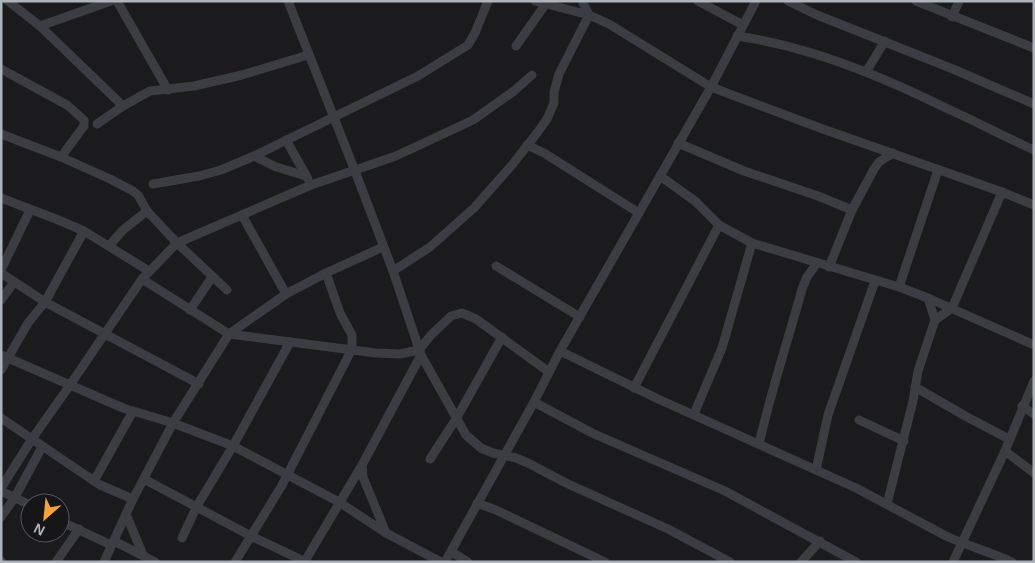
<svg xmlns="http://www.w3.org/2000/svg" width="1035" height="563" font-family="Arial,sans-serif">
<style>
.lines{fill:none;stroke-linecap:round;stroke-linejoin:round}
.minor{stroke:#3c3d42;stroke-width:9}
</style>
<rect width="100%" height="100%" fill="#1b1b1d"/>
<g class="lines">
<g class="minor">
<path d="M8,1L40,26L123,106"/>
<path d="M117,1L168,90"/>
<path d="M288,1L355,171L393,271L421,355L466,435L481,448L493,453L516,458L528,463L566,483L668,529L730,562"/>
<path d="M535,1L589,15L609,24L711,87L820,128L1002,192L1034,205"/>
<path d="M582,1L589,15"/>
<path d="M698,1L743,25"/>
<path d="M788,1L817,15L953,69L1034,104"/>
<path d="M916,1L1034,48"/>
<path d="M952,17L959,1"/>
<path d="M40,26L111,1"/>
<path d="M737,36C811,47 881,76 948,109C977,122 1005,137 1034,150"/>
<path d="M516,46L545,5"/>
<path d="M1,69L67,105L84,120V126L61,157"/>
<path d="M866,72L885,41"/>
<path d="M97,124L123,106L150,91L194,86L242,75L308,55"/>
<path d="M1,134L61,157L110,179L133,191L138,195L147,211L177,243L227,290"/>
<path d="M286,140L308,179"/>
<path d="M678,143L744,171L818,196L852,210"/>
<path d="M527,145L544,153L639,213"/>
<path d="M254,156L276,167L306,176"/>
<path d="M660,176L695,201L719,225"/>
<path d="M153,184L199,176L221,170L254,156L418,76L468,45L475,33L488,1"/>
<path d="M1,198L56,219L84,231L149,271"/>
<path d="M242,215L286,294"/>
<path d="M109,246L123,230L147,211"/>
<path d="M496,266L580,317"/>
<path d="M829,267L852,210L874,169L879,162L893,153"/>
<path d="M1,270L30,210"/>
<path d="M393,271L430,247L474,208L512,165L537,133L547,119L554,103V92L559,74L589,15"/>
<path d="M1,273L45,302L199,384"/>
<path d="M142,279L229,334L376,353L400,354L419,350L431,335L451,316L462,313L476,319L549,372"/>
<path d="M899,287L938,170"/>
<path d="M1,300L14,282"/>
<path d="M190,310L212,277"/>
<path d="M935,320L952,308L1002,192"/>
<path d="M560,351L658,399L856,488L946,536C968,546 990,552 1012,562"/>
<path d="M1,355L123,408L173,423L233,446L339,502L386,533L441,562"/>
<path d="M1,370L28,323L45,302L84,231"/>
<path d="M915,387L967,417L1009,439"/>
<path d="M634,388L719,225L752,243L899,287L928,298L1034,345"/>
<path d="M534,402L592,433L725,491L856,562"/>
<path d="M1022,406L1034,414"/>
<path d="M694,414L722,348L752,243"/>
<path d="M1,418L100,485L133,499"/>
<path d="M859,420L904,441"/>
<path d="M759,444C771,391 788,341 802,289L807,277L817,263"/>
<path d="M1005,451L1034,473"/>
<path d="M430,459L456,419L502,337"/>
<path d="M816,470L828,415L875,281"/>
<path d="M144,479L251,536L306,562"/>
<path d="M94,481L133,411"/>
<path d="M1,488L32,439L70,385L142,279L177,243L311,185L396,156L473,120L514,91L532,75"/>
<path d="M1,491L30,505"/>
<path d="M477,503L496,510L605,562"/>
<path d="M887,504L913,401L918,371L935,320L928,298"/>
<path d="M126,514L143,555"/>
<path d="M1,517L15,497L42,447"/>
<path d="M60,521L111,545"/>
<path d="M386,533L363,477L362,465L421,355"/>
<path d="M182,538L197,506L233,446L290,342"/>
<path d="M114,541L155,562"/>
<path d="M452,552L468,562"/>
<path d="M1,561L2,562"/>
<path d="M305,561L362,465"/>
<path d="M56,562L79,529"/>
<path d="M104,562L133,499L173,423L229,334L286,294L326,273L383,247"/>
<path d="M235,562L281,487L352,349V335L340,313L326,273"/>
<path d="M445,562L534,402L560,351L711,87L756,1"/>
<path d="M801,562L820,541"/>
<path d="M953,562L1005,451L1034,381"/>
</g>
</g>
<rect width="1035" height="563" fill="none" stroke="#adb4bc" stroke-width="5"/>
<g transform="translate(45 518) rotate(207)"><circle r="24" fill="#161618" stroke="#52555a"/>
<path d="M0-4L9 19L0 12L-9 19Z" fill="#f3a23c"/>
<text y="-8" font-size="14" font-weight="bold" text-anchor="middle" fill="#adb4bc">N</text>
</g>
</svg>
